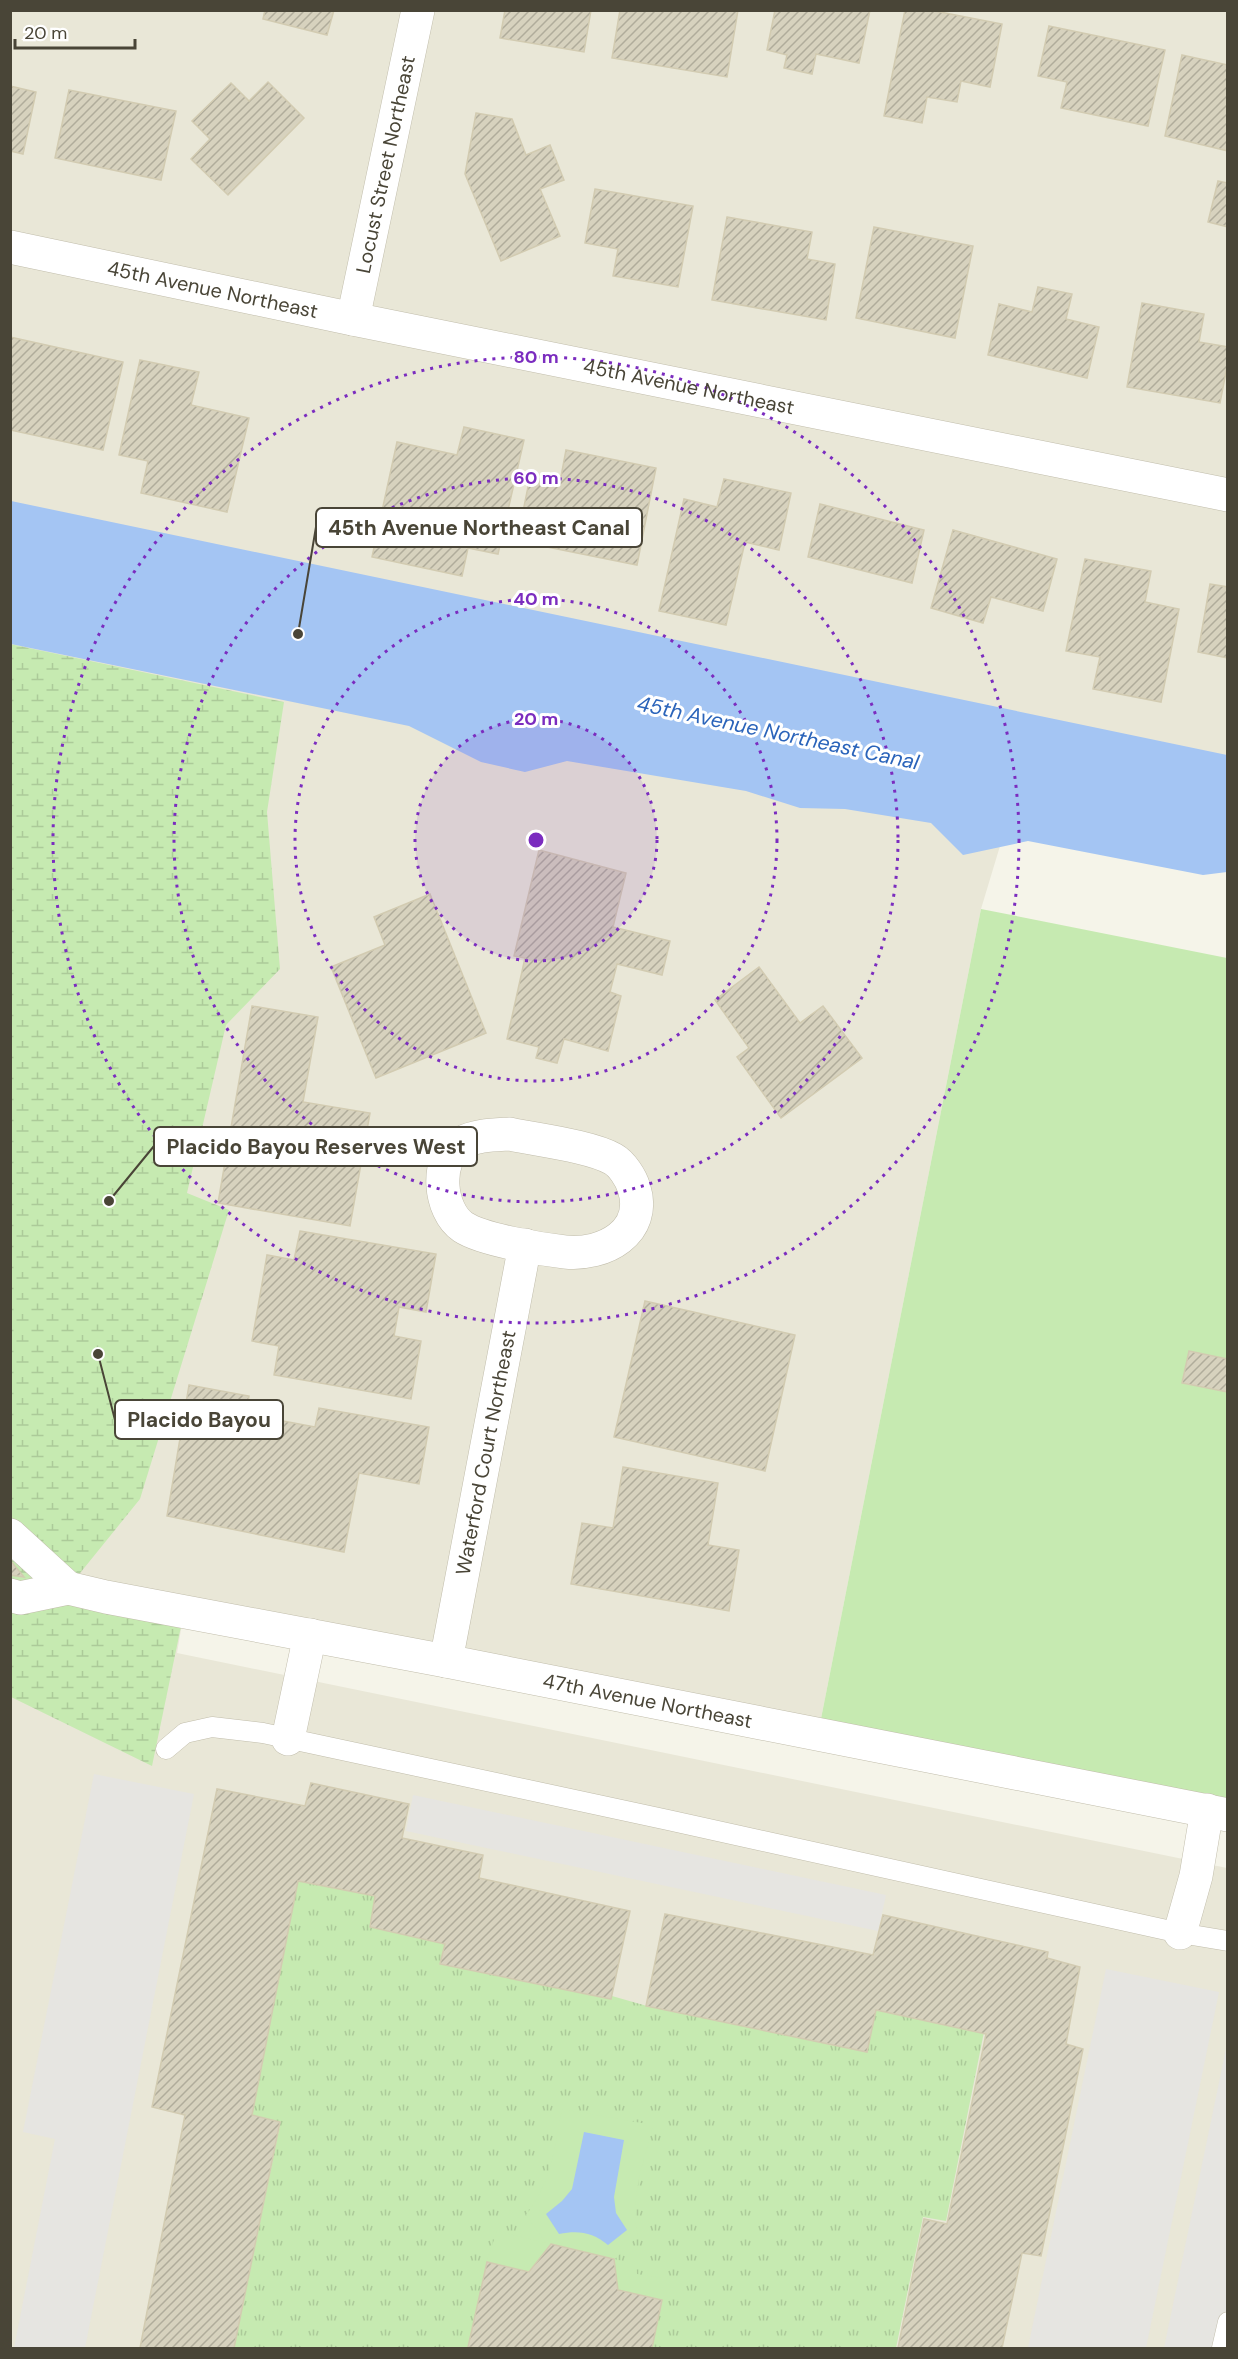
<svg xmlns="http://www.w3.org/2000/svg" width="1238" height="2359" font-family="'DM Sans',sans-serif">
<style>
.residential{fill:#e9e7d7}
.grass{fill:url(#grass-tufts)}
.wetland{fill:url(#wetland-marsh)}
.pitch{fill:#c6eab1}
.parking{fill:#e6e5e1}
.water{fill:#a4c5f3}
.building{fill:url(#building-hatch);stroke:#d2cbb1;stroke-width:1.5}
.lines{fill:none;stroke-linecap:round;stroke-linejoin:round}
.lane-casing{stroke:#c1bdab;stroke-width:21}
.street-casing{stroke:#c1bdab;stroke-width:34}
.lane{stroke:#fff;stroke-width:20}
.street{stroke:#fff;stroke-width:33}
.ring{fill:none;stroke:#7b2cbf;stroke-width:3;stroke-dasharray:3 6}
.labels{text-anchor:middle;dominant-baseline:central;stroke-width:6;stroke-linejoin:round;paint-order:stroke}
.street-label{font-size:20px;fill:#494537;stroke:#fff}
.water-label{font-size:21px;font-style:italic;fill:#2b64ba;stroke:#fff}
.centre{fill:#7b2cbf;stroke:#fff;stroke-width:3}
.ring-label{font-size:18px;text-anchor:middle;font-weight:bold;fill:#7b2cbf;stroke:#fff;stroke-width:6;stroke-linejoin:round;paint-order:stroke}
.leader{fill:none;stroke:#494537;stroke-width:2}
.callout-dot{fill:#494537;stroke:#fff;stroke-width:2}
.callout{fill:#fff;stroke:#494537;stroke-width:2}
.callout-label{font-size:21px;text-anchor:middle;font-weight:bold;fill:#494537}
</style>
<defs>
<pattern id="grass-tufts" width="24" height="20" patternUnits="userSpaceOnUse" patternTransform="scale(1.5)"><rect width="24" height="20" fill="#c6eab1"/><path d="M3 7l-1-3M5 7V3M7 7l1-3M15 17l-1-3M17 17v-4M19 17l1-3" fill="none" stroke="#acca99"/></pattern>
<pattern id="wetland-marsh" width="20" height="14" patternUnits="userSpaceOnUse" patternTransform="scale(1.5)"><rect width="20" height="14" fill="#c6eab1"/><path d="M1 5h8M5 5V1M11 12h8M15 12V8" fill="none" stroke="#acca99"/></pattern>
<pattern id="building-hatch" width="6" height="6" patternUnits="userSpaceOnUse" patternTransform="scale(1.5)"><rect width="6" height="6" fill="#d7d2be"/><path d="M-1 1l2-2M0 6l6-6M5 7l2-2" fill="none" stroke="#b0ac9b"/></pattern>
</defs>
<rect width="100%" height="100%" fill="#f5f4e9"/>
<g class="residential">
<path d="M11,11H1227V757L11,503Z"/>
<path d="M10,575L1019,783L981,909L818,1734L184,1612L177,1653L1227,1868V2348H11Z"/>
</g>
<path class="grass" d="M292,1872L378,1890L449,1940L445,1962L612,1996L647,2006L867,2051L876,2010L984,2032L946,2221L923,2217L896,2348H234L280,2125L241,2116Z"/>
<path class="wetland" d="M10,644L284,702L267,812L280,969L226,1025L187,1193L229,1210L140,1499L68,1588L184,1612L152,1766L11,1697Z"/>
<g class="pitch">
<path d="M981,909L1227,958V1815L818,1734Z"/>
<path d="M562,2109L653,2125C644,2162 629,2199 638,2236L615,2259L636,2265L637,2274L662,2278V2300L652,2348H470L486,2263L497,2231L546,2243L526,2215C552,2181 554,2150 562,2109Z"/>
</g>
<g class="parking">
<path d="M94,1774L194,1794L85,2348H14L55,2139L23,2132Z"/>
<path d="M413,1795L886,1895L878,1931L406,1831Z"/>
<path d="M1106,1969L1219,1992L1146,2348H1028Z"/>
<path d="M1227,2044V2348H1164Z"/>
</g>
<g class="water">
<path d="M11,501L1227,755V872L1203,875L1028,841L963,855L931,823L845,809L800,808L746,791L567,761L525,772L481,762L409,726L11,644Z"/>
<path d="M584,2132L624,2140L614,2197L616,2213L627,2230L608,2245C593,2232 578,2230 559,2234L546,2214L562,2201L572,2189Z"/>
</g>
<g class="building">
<path d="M265,10H334L327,35L263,19Z"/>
<path d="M505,10H591L584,52L500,38Z"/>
<path d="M620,10H738L727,77L612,58Z"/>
<path d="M775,10H870L859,63L816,54L812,74L784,68L787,55L767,50Z"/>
<path d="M905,10H930L1002,24L990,87L961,81L957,102L927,97L922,123L884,116Z"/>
<path d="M1049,26L1165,50L1148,126L1061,108L1067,82L1038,76Z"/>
<path d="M1182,55L1228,65V151L1165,136Z"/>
<path d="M268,82L304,118L228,195L191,159L210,139L192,121L231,83L249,101Z"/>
<path d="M10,86L36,92L23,154L10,151Z"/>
<path d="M69,90L176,111L161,180L55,158Z"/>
<path d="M476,113L512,119L526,155L550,145L564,180L540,189L560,236L501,261L465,174Z"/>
<path d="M1218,181L1228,183V227L1208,222Z"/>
<path d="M595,189L693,206L678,287L613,276L618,249L585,243Z"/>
<path d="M727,217L812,232L807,259L835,264L826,320L712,300Z"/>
<path d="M874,227L973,246L955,338L856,318Z"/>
<path d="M1038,287L1072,294L1066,319L1099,327L1087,378L988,355L999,304L1032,312Z"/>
<path d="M1142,303L1204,314L1199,342L1228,347V362L1220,403L1127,387Z"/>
<path d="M10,337L123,362L103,450L10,430Z"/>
<path d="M140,360L199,372L191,405L249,418L227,512L141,493L148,461L119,455Z"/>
<path d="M464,427L524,440L498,554L468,548L462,576L372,557L397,442L457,455Z"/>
<path d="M566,450L656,468L637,565L517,541L530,477L560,482Z"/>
<path d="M724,479L791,493L779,550L745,542L726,625L659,611L684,499L717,507Z"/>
<path d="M820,504L924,530L912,583L808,557Z"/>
<path d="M953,530L1057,559L1043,611L991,597L983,623L931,608Z"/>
<path d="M1085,559L1151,571L1145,602L1179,609L1161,702L1093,689L1100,657L1066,651Z"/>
<path d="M1210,584L1228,587V658L1198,652Z"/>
<path d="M539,850L626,873L613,927L670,941L662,975L617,964L610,992L621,996L608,1051L564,1039L557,1063L536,1058L539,1047L507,1039L525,958L514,956Z"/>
<path d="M430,894L486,1033L376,1078L331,967L385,945L374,917Z"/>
<path d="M759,967L800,1023L823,1006L862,1058L781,1118L737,1057L749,1048L715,1000Z"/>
<path d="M252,1006L318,1017L303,1102L370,1113L350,1226L218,1203Z"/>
<path d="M300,1231L436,1254L426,1312L399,1307L394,1336L421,1341L411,1399L274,1375L279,1346L252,1341L267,1255L294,1260Z"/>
<path d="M645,1301L795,1335L765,1471L614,1437Z"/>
<path d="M1189,1351L1228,1359V1392L1182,1383Z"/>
<path d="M189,1385L249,1396L246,1414L315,1427L319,1408L429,1427L419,1484L359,1473L344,1552L167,1516Z"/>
<path d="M623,1467L718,1483L708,1545L739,1550L729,1611L571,1584L582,1523L613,1528Z"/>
<path d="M10,1560L24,1577L10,1575Z"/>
<path d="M311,1783L409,1804L402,1838L483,1855L479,1878L630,1911L611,1999L440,1964L445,1944L370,1927L375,1896L298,1881L252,2115L280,2122L234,2348H140L185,2115L152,2107L217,1789L305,1806Z"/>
<path d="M665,1914L873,1955L883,1915L1048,1952L1047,1958L1080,1967L1066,2044L1083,2049L1041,2256L1022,2253L1002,2348H898L924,2219L947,2224L986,2034L876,2010L867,2052L646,2006Z"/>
<path d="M551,2244L614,2259L618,2290L662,2300L652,2348H476L468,2347L487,2262L529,2272Z"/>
</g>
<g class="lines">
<g class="lane-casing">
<g id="lane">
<path d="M166,1749L185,1733L212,1727L263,1733L668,1820L1180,1933L1228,1941"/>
<path d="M1222,2348L1228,2322"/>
</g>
</g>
<g class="street-casing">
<g id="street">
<path id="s1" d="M10,247L353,319L1228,495"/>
<path id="s2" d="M353,319L418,10"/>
<path d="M510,1134C537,1140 590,1146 613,1159C622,1164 631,1178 634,1188C648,1232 604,1256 565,1252C540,1249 483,1240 463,1227C439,1211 434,1158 461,1143C476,1135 494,1135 510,1134Z"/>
<path d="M10,1535L68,1588"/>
<path id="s3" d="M10,1595L20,1598L68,1588L106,1597L446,1661L1228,1815"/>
<path id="s4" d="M446,1661L525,1245"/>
<path d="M288,1739L310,1635"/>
<path d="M1180,1933L1196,1876L1207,1810"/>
</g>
</g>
<use href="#lane" class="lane"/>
<use href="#street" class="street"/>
</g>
<circle cx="536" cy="840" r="121" fill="#7b2cbf" fill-opacity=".12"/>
<g class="ring">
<circle cx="536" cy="840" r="121"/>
<circle cx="536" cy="840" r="241"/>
<circle cx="536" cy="840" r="362"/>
<circle cx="536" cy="840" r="483"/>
</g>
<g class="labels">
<g class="street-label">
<text stroke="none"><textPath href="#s2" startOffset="158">Locust Street Northeast</textPath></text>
<text stroke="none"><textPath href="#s1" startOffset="207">45th Avenue Northeast</textPath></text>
<text stroke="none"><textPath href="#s1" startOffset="693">45th Avenue Northeast</textPath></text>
<text stroke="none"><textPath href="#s4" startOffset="212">Waterford Court Northeast</textPath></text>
<text stroke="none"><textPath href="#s3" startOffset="650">47th Avenue Northeast</textPath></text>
</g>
<g class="water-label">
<text transform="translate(778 733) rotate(12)">45th Avenue Northeast Canal</text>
</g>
</g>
<circle cx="536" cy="840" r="9" class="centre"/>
<g class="ring-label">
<text x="536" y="363">80 m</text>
<text x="536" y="484">60 m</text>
<text x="536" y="605">40 m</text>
<text x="536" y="725">20 m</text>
</g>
<path class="leader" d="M298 634L316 527M109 1201L154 1146M98 1354L115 1420"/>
<g class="callout-dot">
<circle cx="298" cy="634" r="6"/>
<circle cx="109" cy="1201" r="6"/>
<circle cx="98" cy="1354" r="6"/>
</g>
<g class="callout">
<rect x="316" y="508" width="326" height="39" rx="6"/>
<rect x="154" y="1127" width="323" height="39" rx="6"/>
<rect x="115" y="1400" width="168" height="39" rx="6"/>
</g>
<g class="callout-label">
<text x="479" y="535">45th Avenue Northeast Canal</text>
<text x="316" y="1154">Placido Bayou Reserves West</text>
<text x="199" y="1427">Placido Bayou</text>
</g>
<rect width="1238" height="2359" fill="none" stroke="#494537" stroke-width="24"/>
<path d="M15 39v9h120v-9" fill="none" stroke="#494537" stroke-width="3"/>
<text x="24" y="39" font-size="18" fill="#494537" stroke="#ffffff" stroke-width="4.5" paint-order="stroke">20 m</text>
</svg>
